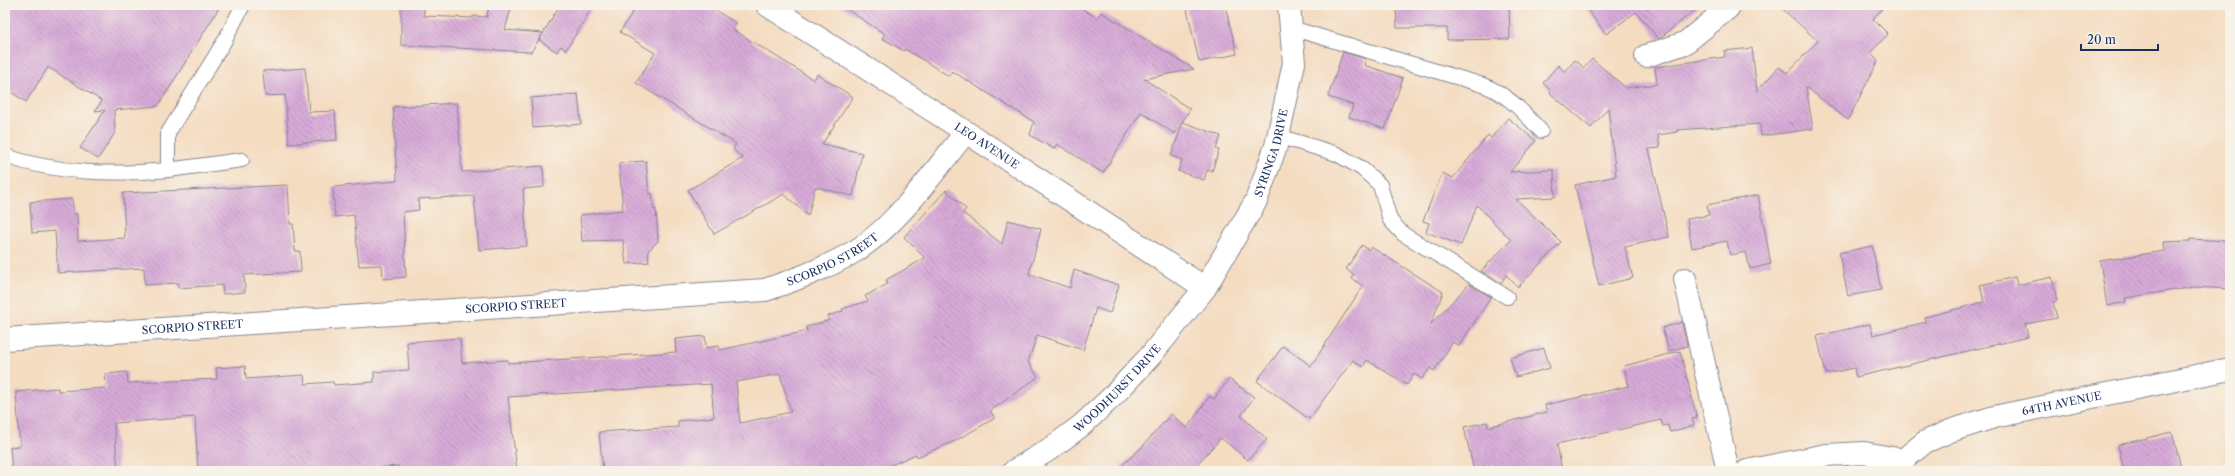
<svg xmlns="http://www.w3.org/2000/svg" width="2235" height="476" font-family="'Libre Caslon Text',serif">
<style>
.building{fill:url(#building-back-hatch);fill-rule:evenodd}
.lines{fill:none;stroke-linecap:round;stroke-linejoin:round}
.lane-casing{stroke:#888690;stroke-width:16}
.street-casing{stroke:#888690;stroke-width:24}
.lane{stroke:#fff;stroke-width:14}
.street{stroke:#fff;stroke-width:22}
.labels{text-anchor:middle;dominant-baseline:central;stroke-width:3.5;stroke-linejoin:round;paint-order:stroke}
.street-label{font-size:11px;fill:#1b2f5e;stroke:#f7f3e8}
</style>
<defs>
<pattern id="building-back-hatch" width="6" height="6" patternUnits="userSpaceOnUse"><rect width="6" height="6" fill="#d8aad8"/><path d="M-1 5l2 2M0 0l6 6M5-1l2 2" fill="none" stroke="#ae8bb2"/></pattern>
</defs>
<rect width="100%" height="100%" fill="#f7f3e8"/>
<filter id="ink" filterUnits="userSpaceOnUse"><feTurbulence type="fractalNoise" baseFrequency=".025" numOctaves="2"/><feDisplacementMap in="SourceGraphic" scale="8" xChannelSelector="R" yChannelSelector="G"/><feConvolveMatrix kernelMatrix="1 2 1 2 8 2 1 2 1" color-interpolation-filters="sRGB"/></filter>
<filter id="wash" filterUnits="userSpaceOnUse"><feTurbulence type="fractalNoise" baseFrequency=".012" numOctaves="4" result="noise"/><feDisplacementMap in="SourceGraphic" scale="16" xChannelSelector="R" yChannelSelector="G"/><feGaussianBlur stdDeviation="0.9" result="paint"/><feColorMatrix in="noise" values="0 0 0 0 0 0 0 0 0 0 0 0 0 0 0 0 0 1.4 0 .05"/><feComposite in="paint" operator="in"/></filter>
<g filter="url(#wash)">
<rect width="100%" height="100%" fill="#f4dcc1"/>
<g id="blocks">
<g class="building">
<path d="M5,5H221L158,106L114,110L115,133L98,159L80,148L105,110L95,111L102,101L48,67L26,102L5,88Z"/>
<path d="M401,5H424V16L473,18V16L487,17L489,5H512L505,30L543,33L531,52L401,45Z"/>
<path d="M560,5H594L566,50L561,46L557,52L539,40Z"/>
<path d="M637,5H707L736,23L732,29L814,80L817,74L853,97L822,144L862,153L853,196L815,187L808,216L784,194L714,234L688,190L743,158L733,149L736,144L636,83L655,53L620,32Z"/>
<path d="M840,5H1076L1097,18L1101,12L1194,69L1144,79L1190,109L1175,134L1141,112L1103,173L1057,144L1054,149L1030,135L1034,122L952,71L949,76L905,49L904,51L882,38L885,34Z"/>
<path d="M1186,5H1225L1237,54L1199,62Z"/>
<path d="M1396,5H1509L1510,39L1447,40V28H1397Z"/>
<path d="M1584,5H1701L1659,39L1636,12L1606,34Z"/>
<path d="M1778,5H1885L1873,19L1888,34L1870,53L1878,61L1848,120L1806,87L1813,129L1761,136L1760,124L1677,130V132L1658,135L1660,148L1649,149L1669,237L1625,247L1633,278L1599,286L1575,185L1616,176L1608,108L1591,128L1550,93L1551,91L1543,83L1558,65L1565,72L1575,60L1584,68L1592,59L1626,88L1657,84L1655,67L1725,57L1724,51L1752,48L1757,91L1779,67L1787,73L1818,41Z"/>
<path d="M1343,52L1366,59L1364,65L1403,78L1385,129L1349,117L1353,105L1328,97Z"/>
<path d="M305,68L309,112L335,111L337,140L289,144L285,95L265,96L263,71Z"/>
<path d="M578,94L581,124L533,128L531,98Z"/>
<path d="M457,103L462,172L543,166L544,187L523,189L527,246L479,250L474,196L418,199L419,210L403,212L406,277L383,279L382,265L359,266L354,215L335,217L333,187L397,181L393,107Z"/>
<path d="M1508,118L1536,141L1510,172L1554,170L1555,197L1516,199L1561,242L1518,287L1506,275L1501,283L1481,271L1511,240L1477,205L1461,245L1426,232L1429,223L1423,221L1442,173L1453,178L1488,135L1491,138Z"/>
<path d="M1183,122L1221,136L1216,149L1219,150L1212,171L1207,170L1204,180L1178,171L1182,160L1171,156Z"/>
<path d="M646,161L649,194L652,193L654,210L656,209L658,241L648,251L649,262L626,264L623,240L582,241L580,215L623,210L619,163Z"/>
<path d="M288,185L290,224H293L295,251H300L301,272L244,275L245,292L223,294L222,285L178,288V283L145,285L144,268L58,273L55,231L32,233L30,202L72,199L74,214H77L78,241L125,238L123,193Z"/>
<path d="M946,190L966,209L963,213L1002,244L1008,220L1041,229L1029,274L1070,288L1074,270L1119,285L1110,313L1096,308L1083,350L1037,335L1028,362L1038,377L990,411L995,418L955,441L917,457L916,454L878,471H603L599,432L678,427V421L714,417L711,384L508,397L517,471H399V466L339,471H198L195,417L114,423L118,471H12L10,447L20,446L16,392L58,388V391L106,388L105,374L127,372L128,383L217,379L216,368L245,366L246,379L304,375L305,384L333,382L334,385L374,382V372L409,370L407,342L460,338L462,363L508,360V363L676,352L675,339L705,336L706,348L719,346L720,350L807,331L806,327L830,320L828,316L843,311L842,309L868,301L865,296L888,284L886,280L925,258L904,237ZM780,374L791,412L740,423L736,382Z"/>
<path d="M1758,195L1771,264L1750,269L1746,252L1730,255L1727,241L1692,248L1687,219L1709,215L1707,205Z"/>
<path d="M2190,239L2230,241V289L2194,287L2125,298L2126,302L2107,306L2100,261L2164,251L2163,242L2190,241Z"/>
<path d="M1362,245L1369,250L1371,247L1443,292L1431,324L1469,284L1491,297L1459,346L1453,342L1434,371L1430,368L1422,379L1414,374L1407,385L1367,360L1363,367L1353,360L1309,419L1257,381L1283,346L1311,366L1363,286L1351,278L1354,275L1346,269Z"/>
<path d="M1872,246L1881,290L1848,296L1839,253Z"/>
<path d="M2015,277L2017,285L2052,277L2057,301L2053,302L2057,318L2025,324L2028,337L1856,377L1854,368L1826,374L1817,336L1870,324L1873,335L1926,322L1925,317L1984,302L1980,285Z"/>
<path d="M1682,322L1687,346L1669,351L1662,328Z"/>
<path d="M1544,348L1550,368L1516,377L1510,358Z"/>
<path d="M1680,351L1697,418L1692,419L1694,425L1670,432L1668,425L1663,426L1661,420L1557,444L1562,471H1474L1464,427L1487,422L1488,427L1547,412L1545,405L1629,386L1624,366Z"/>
<path d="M1229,379L1254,397L1241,416L1267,439L1248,460L1221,438L1191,471H1116L1142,447L1171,414L1187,428L1210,396L1214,399Z"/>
<path d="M2172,432L2182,471H2124L2118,445Z"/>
</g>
</g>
</g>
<g filter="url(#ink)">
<use href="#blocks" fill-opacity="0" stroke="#888690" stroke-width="1"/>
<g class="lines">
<g class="lane-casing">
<g id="lane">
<path d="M1291,28L1483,85C1509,95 1522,111 1541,131"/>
<path d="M1278,136L1337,154L1361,168L1380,185L1390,220L1403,234L1507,297"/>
<path d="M5,156C58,174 113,175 168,170V133L225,40L243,5"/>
<path d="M168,170L242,160"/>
</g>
</g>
<g class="street-casing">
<g id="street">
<path id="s1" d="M767,5L966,132L1205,288"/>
<path d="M1646,56L1685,43L1728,8L1730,5"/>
<path d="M1685,279L1728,471"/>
<path id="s2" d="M5,339L765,290C798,279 827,268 857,250C898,224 935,170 966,132"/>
<path id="s3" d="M1903,460L1925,442L1950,431L1994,417L2230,369"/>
<path id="s4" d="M1014,471L1050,449L1082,425L1113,396L1151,355L1205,288L1256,201L1276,146L1294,63L1289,5"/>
<path d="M1747,471L1826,455L1864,453L1903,460"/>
</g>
</g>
<use href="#lane" class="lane"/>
<use href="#street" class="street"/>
</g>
</g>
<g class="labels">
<g class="street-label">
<text stroke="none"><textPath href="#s1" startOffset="261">LEO AVENUE</textPath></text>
<text stroke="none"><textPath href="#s4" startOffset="418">SYRINGA DRIVE</textPath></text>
<text stroke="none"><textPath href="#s2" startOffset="836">SCORPIO STREET</textPath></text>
<text stroke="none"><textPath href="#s2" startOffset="512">SCORPIO STREET</textPath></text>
<text stroke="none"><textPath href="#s2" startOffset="188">SCORPIO STREET</textPath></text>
<text stroke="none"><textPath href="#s4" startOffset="133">WOODHURST DRIVE</textPath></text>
<text stroke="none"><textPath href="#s3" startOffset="171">64TH AVENUE</textPath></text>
</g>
</g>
<rect width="2235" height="476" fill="none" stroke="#f7f3e8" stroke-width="20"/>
<path d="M2081 44v6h77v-6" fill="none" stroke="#1b2f5e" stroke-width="2"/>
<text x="2087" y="44" font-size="12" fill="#1b2f5e" stroke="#f7f3e8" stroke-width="3" paint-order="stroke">20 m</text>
</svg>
